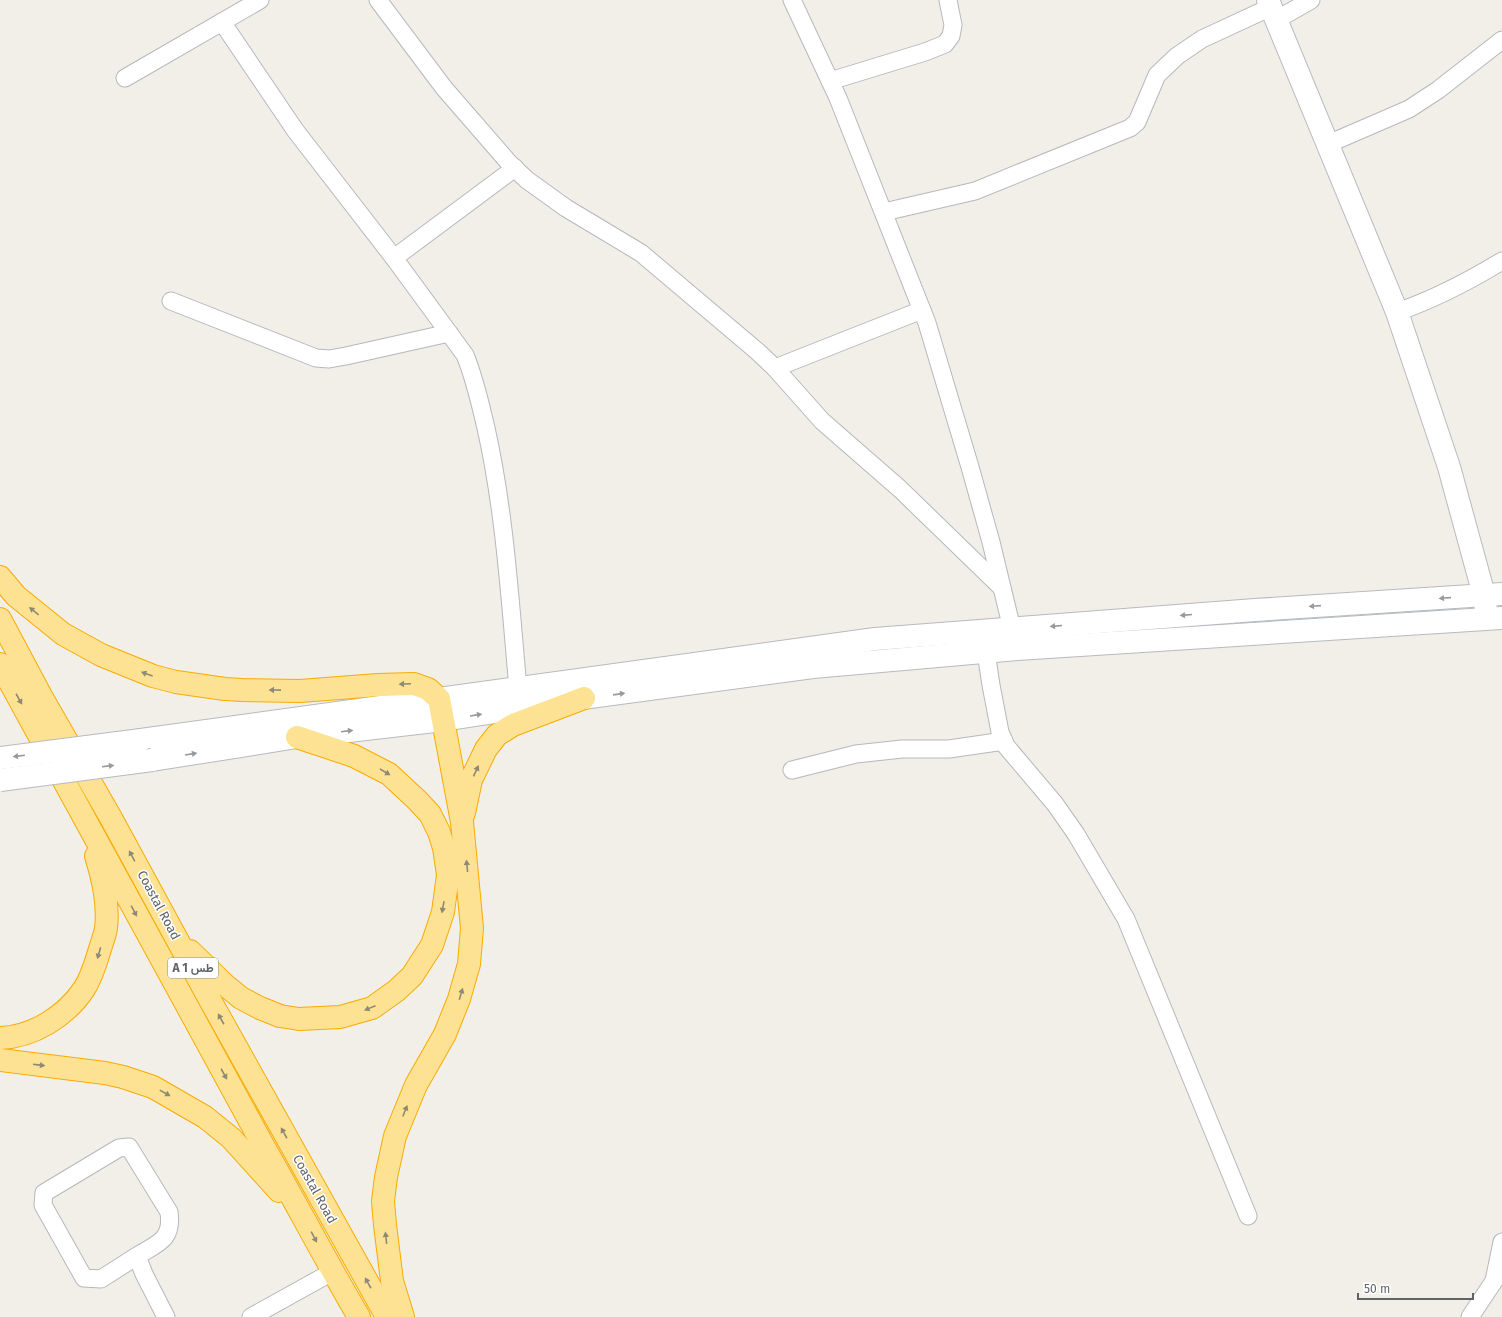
<svg xmlns="http://www.w3.org/2000/svg" width="1502" height="1317" font-family="'Fira Sans',Vazirmatn,sans-serif">
<style>
.lines{fill:none;stroke-linecap:round;stroke-linejoin:round}
.street-casing{stroke:#b5b8bc;stroke-width:19}
.secondary-casing{stroke:#b6babf;stroke-width:24}
.highway-casing{stroke:#f9ab00;stroke-width:24}
.street{stroke:#fff;stroke-width:17}
.secondary{stroke:#fff;stroke-width:22}
.highway{stroke:#fde293;stroke-width:22}
.secondary-bridge-casing{stroke:#b6babf;stroke-width:24;stroke-linecap:butt}
.secondary-bridge{stroke:#fff;stroke-width:22}
.oneway{fill:#979a9d}
.oneway2{fill:#8e8975}
.labels{text-anchor:middle;dominant-baseline:central;stroke-width:3;stroke-linejoin:round;paint-order:stroke}
.shield{fill:#fff;stroke:#8f9295;stroke-width:1}
.shield-label{font-size:12px;font-weight:bold;fill:#5f6368}
.street-label{font-size:13px;fill:#5f6368;stroke:#fff}
</style>
<rect width="100%" height="100%" fill="#f1efe8"/>
<g class="lines">
<g class="street-casing">
<g id="street">
<path d="M378,0L444,88L510,164L527,180L566,208L641,253L757,351L775,368L822,421L900,489L1002,588"/>
<path d="M792,0L838,98L927,323L970,467L991,542L1012,629"/>
<path d="M1276,20L1311,0"/>
<path d="M222,22L295,130L394,258L465,355C475,379 480,403 486,428C505,513 510,601 518,688"/>
<path d="M125,78L260,0"/>
<path d="M830,81L925,52L945,44L951,36L953,25L948,0"/>
<path d="M1328,144L1409,109L1438,90L1502,40"/>
<path d="M884,212L975,191L1130,128L1137,122L1157,75L1177,56L1202,39L1271,7"/>
<path d="M394,258L515,168"/>
<path d="M171,301L316,358L329,359L346,356L449,333"/>
<path d="M1397,312C1435,299 1469,281 1502,261"/>
<path d="M775,368L922,310"/>
<path d="M986,652L991,685L1000,732L1006,746L1055,804L1076,834L1126,919L1248,1216"/>
<path d="M792,770L856,754L902,749H949L1004,741"/>
<path d="M137,1256L101,1279L84,1278L43,1205L44,1193L119,1148L129,1147L169,1212C173,1240 158,1243 137,1256L144,1274L166,1317"/>
<path d="M251,1317L332,1272"/>
<path d="M1470,1317L1494,1281L1502,1242"/>
</g>
</g>
<g class="secondary-casing">
<g id="secondary">
<path d="M1268,0L1397,312L1449,467L1484,595L1486,610"/>
<path d="M141,740L875,639L1255,610L1502,594"/>
<path d="M152,760L297,737L443,720L584,698L813,667L1017,649L1502,618"/>
</g>
</g>
<g class="highway-casing">
<g id="highway">
<path d="M0,577L16,596L63,634L101,655L153,676L176,682L225,689L242,690L300,691L378,685L414,684L428,689L439,699L462,822L472,928L469,964L459,999L445,1034L416,1085L395,1136L386,1177L383,1201L385,1225L392,1281L403,1317"/>
<path d="M0,619L41,696L111,818L210,1000L387,1317"/>
<path d="M0,664C89,825 176,986 264,1147C296,1203 326,1261 359,1317"/>
<path d="M464,813L471,780L486,749L497,735L513,725L584,698"/>
<path d="M190,951L225,985L241,998L260,1008L280,1016L299,1019L340,1017L372,1008L396,991L412,976L432,945L443,912L448,875L444,848L439,832L430,814L417,800L389,774L354,756L297,737"/>
<path d="M0,1038C33,1037 66,1016 84,989C92,977 96,962 100,949C102,942 105,935 106,928C109,904 103,878 96,856"/>
<path d="M0,1060L105,1073L123,1077L153,1087L205,1117L231,1138L279,1191"/>
</g>
</g>
<use href="#street" class="street"/>
<use href="#secondary" class="secondary"/>
<use href="#highway" class="highway"/>
<g class="secondary-bridge-casing">
<g id="secondary-bridge">
<path d="M0,758L141,740"/>
<path d="M0,780L152,760"/>
</g>
</g>
<use href="#secondary-bridge" class="secondary-bridge"/>
</g>
<defs><path id="oneway-solid" d="M-6-.8H1V-3.2L6.5 0L1 3.2V.8H-6Z"/></defs>
<g class="oneway">
<use href="#oneway-solid" transform="translate(1445 598) rotate(176)"/>
<use href="#oneway-solid" transform="translate(1315 606) rotate(176)"/>
<use href="#oneway-solid" transform="translate(1186 615) rotate(175)"/>
<use href="#oneway-solid" transform="translate(1056 626) rotate(175)"/>
<use href="#oneway-solid" transform="translate(619 694) rotate(-8)"/>
<use href="#oneway-solid" transform="translate(476 715) rotate(-9)"/>
<use href="#oneway-solid" transform="translate(347 731) rotate(-7)"/>
<use href="#oneway-solid" transform="translate(191 754) rotate(-9)"/>
<use href="#oneway-solid" transform="translate(19 756) rotate(173)"/>
<use href="#oneway-solid" transform="translate(108 766) rotate(-7)"/>
</g>
<g class="oneway2">
<use href="#oneway-solid" transform="translate(34 611) rotate(-141)"/>
<use href="#oneway-solid" transform="translate(147 674) rotate(-160)"/>
<use href="#oneway-solid" transform="translate(405 684) rotate(178)"/>
<use href="#oneway-solid" transform="translate(275 690) rotate(-179)"/>
<use href="#oneway-solid" transform="translate(19 699) rotate(61)"/>
<use href="#oneway-solid" transform="translate(476 771) rotate(-65)"/>
<use href="#oneway-solid" transform="translate(385 772) rotate(31)"/>
<use href="#oneway-solid" transform="translate(132 856) rotate(-118)"/>
<use href="#oneway-solid" transform="translate(467 866) rotate(-96)"/>
<use href="#oneway-solid" transform="translate(443 907) rotate(100)"/>
<use href="#oneway-solid" transform="translate(134 911) rotate(62)"/>
<use href="#oneway-solid" transform="translate(99 953) rotate(106)"/>
<use href="#oneway-solid" transform="translate(461 994) rotate(-73)"/>
<use href="#oneway-solid" transform="translate(370 1008) rotate(158)"/>
<use href="#oneway-solid" transform="translate(221 1019) rotate(-119)"/>
<use href="#oneway-solid" transform="translate(39 1065) rotate(7)"/>
<use href="#oneway-solid" transform="translate(224 1074) rotate(61)"/>
<use href="#oneway-solid" transform="translate(165 1093) rotate(29)"/>
<use href="#oneway-solid" transform="translate(405 1111) rotate(-68)"/>
<use href="#oneway-solid" transform="translate(284 1133) rotate(-119)"/>
<use href="#oneway-solid" transform="translate(314 1237) rotate(62)"/>
<use href="#oneway-solid" transform="translate(386 1238) rotate(-97)"/>
<use href="#oneway-solid" transform="translate(368 1283) rotate(-119)"/>
</g>
<g class="labels">
<rect class="shield" x="168" y="958" width="50" height="20" rx="3"/>
<g class="shield-label">
<text x="193" y="968">A 1 طس</text>
</g>
<g class="street-label">
<text transform="translate(159 905) rotate(62)">Coastal Road</text>
<text transform="translate(315 1189) rotate(61)">Coastal Road</text>
</g>
</g>
<path d="M1358 1293v6h115v-6" fill="none" stroke="#5f6368" stroke-width="2"/>
<text x="1364" y="1293" font-size="12" fill="#5f6368" stroke="#ffffff" stroke-width="3" paint-order="stroke">50 m</text>
</svg>
